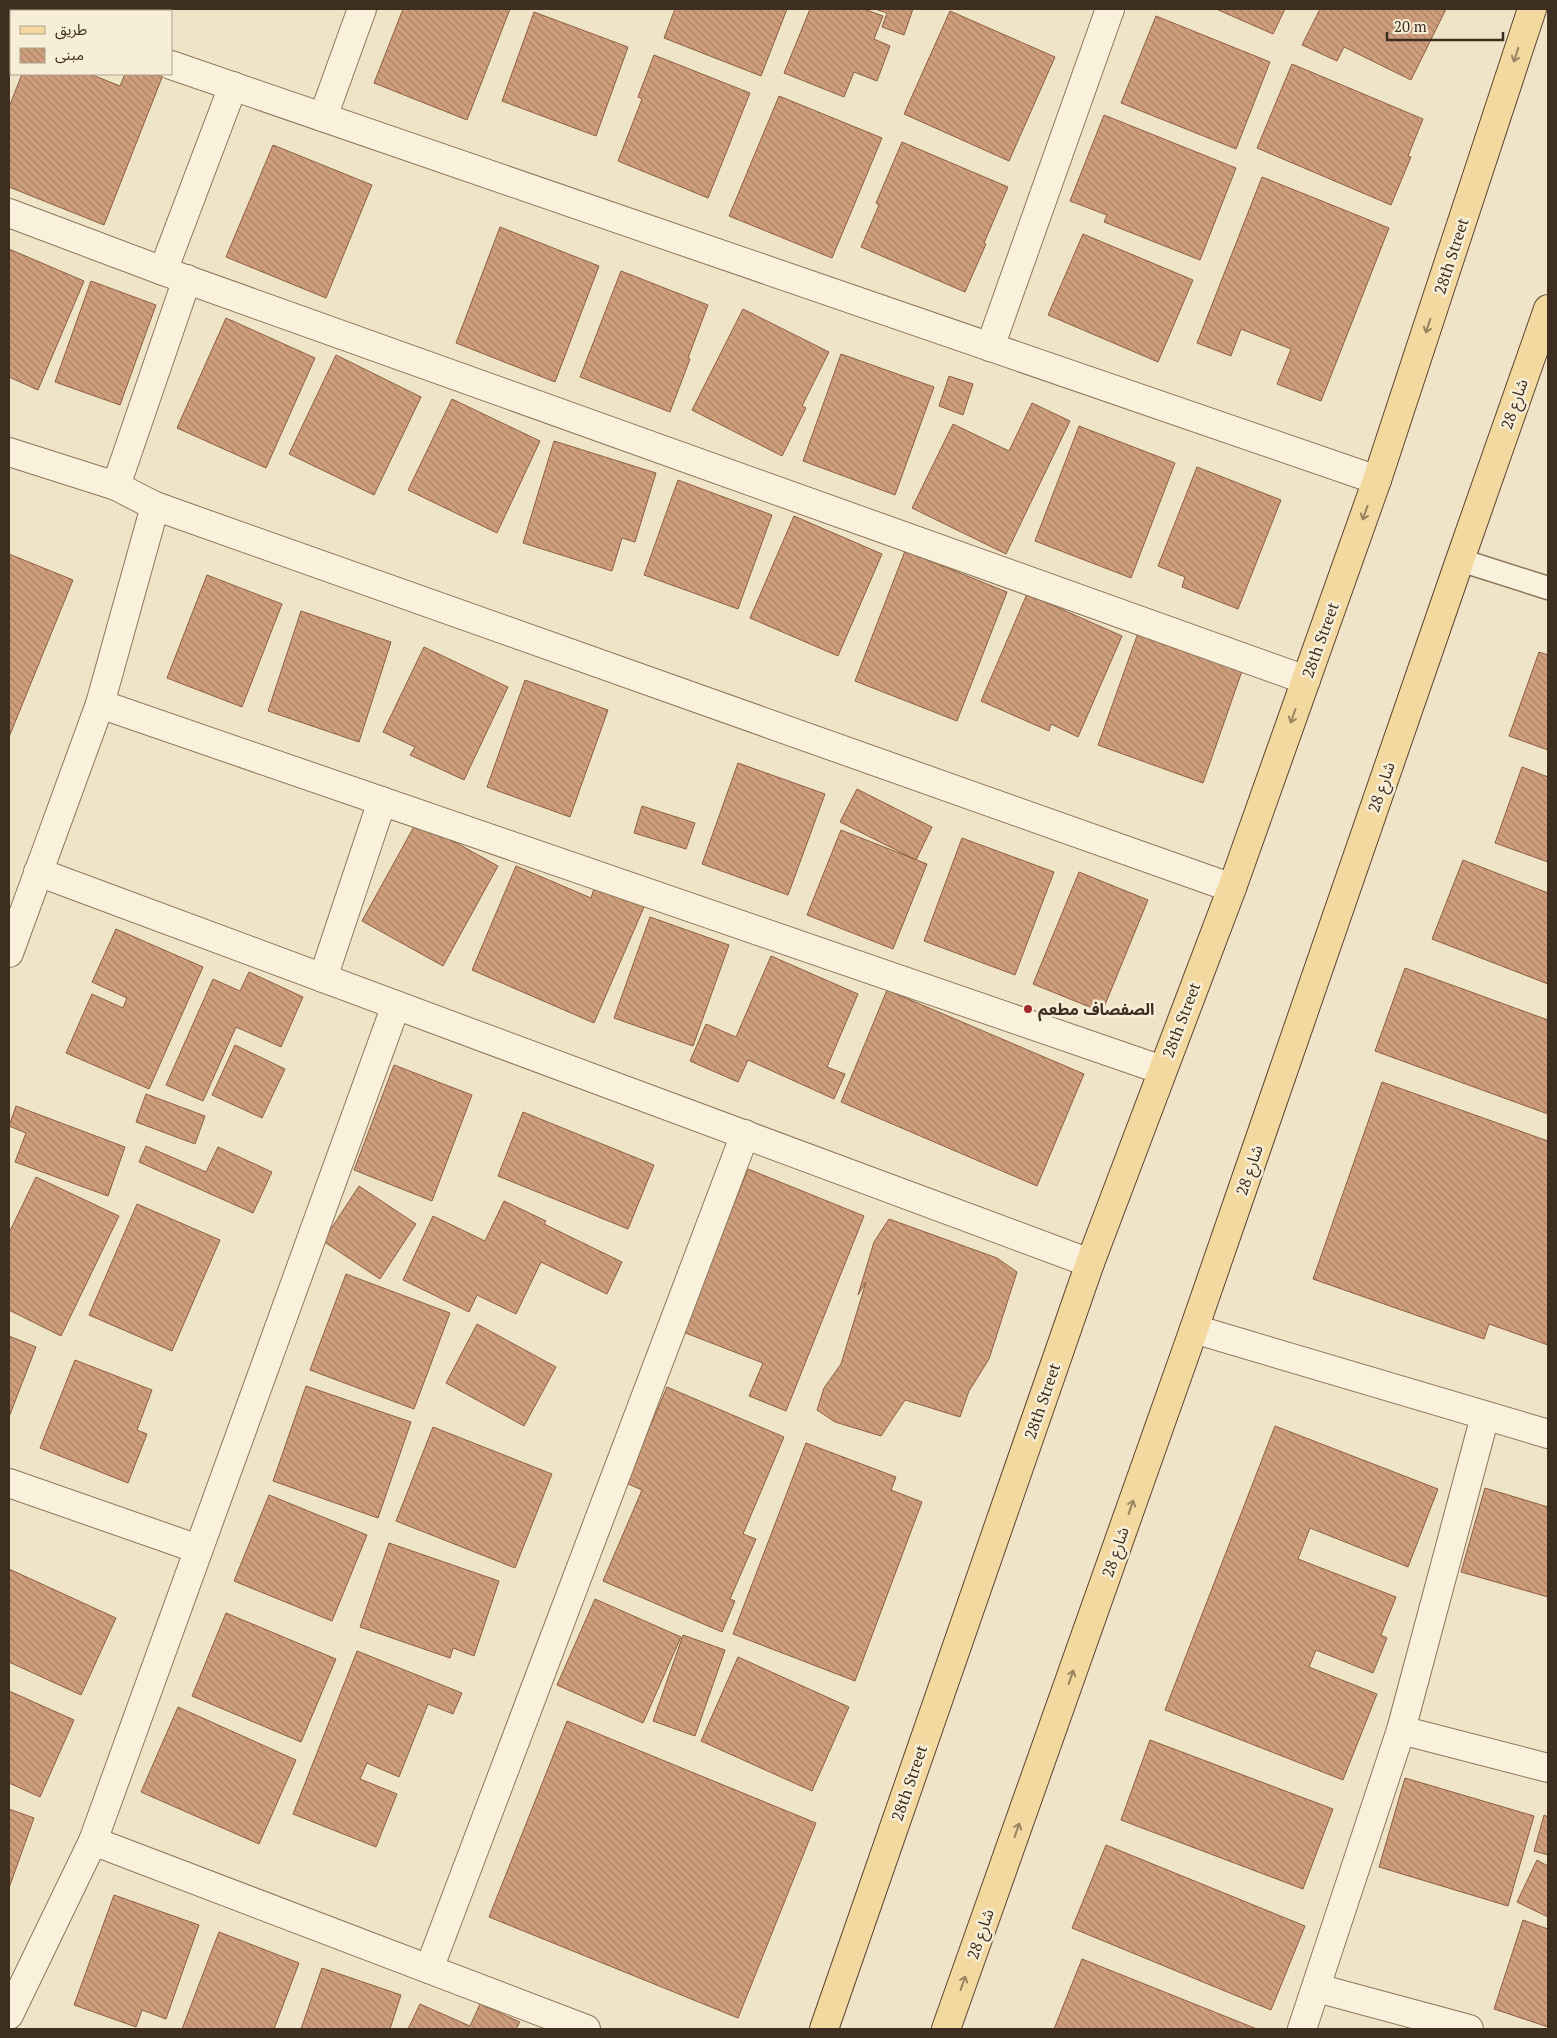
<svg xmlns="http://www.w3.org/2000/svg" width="1557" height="2038" font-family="'PT Serif','Noto Sans Arabic',serif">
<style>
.building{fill:url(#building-back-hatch);stroke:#8d5f41}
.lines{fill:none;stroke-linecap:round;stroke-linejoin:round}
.service-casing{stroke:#8d765c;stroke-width:25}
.minor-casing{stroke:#8d765c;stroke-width:30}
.tertiary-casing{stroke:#8d765c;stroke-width:30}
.primary-casing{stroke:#5b4430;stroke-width:30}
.service{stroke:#faf1dc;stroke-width:22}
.minor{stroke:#faf1dc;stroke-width:28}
.tertiary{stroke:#faf1dc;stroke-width:28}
.primary{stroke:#f3d9a0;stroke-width:28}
.oneway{stroke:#988460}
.poi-dot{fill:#9e2a2b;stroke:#f7eed8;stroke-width:2}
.labels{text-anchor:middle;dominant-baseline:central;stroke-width:5;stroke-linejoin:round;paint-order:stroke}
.street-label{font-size:16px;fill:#3d2e20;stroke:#f7eed8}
.poi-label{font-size:16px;font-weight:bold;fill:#3d2e20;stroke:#f7eed8;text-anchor:start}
</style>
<defs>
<pattern id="building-back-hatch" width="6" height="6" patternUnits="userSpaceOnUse" patternTransform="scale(1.25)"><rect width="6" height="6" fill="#cf9f7d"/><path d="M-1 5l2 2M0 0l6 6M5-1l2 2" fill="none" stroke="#a98266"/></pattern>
</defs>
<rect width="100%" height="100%" fill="#f0e4c8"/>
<g class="building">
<path d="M403,9H510L467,120L374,83Z"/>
<path d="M675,9H787L761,76L664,38Z"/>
<path d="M810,9H864L883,16L874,39L890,46L877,81L854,72L844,97L784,73Z"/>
<path d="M875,9H913L904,35L882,27L887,13Z"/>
<path d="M1216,9H1285L1273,34Z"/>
<path d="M1320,9H1446L1411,80L1344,47L1337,61L1302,45Z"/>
<path d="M950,11L1055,57L1009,161L904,114Z"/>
<path d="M534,12L628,47L596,136L502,101Z"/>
<path d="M1156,16L1270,62L1236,149L1121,103Z"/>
<path d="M654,55L750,93L708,198L618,161L642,99L638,97Z"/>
<path d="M1292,64L1423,119L1408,156L1411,157L1391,205L1257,148Z"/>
<path d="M22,74H90L120,86L125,74L163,75L104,225L9,187V107Z"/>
<path d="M779,96L882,138L832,258L729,216Z"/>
<path d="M1104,115L1236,168L1200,260L1104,222L1107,215L1070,201Z"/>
<path d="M902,142L1008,187L984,243L986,244L965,292L861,247L879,205L876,203Z"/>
<path d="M273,145L372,185L326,298L226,257Z"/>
<path d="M1262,177L1389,228L1321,401L1277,384L1291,349L1241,329L1231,356L1197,343Z"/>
<path d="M500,227L599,266L555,382L456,343Z"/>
<path d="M1083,234L1193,280L1158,362L1048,315Z"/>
<path d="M9,249L84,281L38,390L9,377Z"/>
<path d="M621,271L708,305L688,358L690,359L670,412L580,377Z"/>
<path d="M91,281L156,305L120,405L55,382Z"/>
<path d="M743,309L829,352L802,406L806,408L782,456L692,410Z"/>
<path d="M226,318L315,358L266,468L177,428Z"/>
<path d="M841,354L934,387L895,495L803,461Z"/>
<path d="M336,355L421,397L374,495L289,454Z"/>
<path d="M949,376L973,384L963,415L939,406Z"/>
<path d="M452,399L540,441L497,533L408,490Z"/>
<path d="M1032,403L1070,421L1006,554L912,508L953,424L1009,451Z"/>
<path d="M1079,426L1175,463L1131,578L1035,541Z"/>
<path d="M554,441L656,473L635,542L622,538L612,571L523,543Z"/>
<path d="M1197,467L1281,500L1238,609L1182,587L1185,577L1158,566Z"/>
<path d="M678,480L772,515L738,609L644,575Z"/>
<path d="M794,516L882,554L838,656L750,618Z"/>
<path d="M905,551L1007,592L957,721L855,681Z"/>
<path d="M9,554L73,580L9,737Z"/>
<path d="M207,575L282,604L242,707L167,678Z"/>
<path d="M1027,594L1122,636L1078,737L1051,724L1049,731L981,701Z"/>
<path d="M301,611L391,642L359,742L268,711Z"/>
<path d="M1138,633L1242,671L1203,783L1098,745Z"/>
<path d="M424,647L508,687L464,780L410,755L415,747L383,732Z"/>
<path d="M1539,652L1548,655V750L1509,736Z"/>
<path d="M525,680L608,710L570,817L487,787Z"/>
<path d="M738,763L825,794L788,895L702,864Z"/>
<path d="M1522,767L1548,777V862L1495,843Z"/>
<path d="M857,789L932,827L916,860L840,822Z"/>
<path d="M642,806L695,823L686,849L634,833Z"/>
<path d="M417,821L498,866L443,966L362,921Z"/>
<path d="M841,830L927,864L893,949L807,915Z"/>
<path d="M962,838L1054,872L1015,975L924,941Z"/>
<path d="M1463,860L1548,893V984L1432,939Z"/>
<path d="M516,866L591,898L595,886L644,907L594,1023L472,970Z"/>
<path d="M1079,872L1148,900L1102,1012L1033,984Z"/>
<path d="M650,917L729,945L693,1046L614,1018Z"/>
<path d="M116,929L203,967L149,1089L66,1053L92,994L123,1008L127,998L92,982Z"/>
<path d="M771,956L858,994L827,1067L845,1074L834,1099L748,1060L738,1082L690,1061L706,1024L736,1037Z"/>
<path d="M1405,968L1548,1020V1114L1375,1051Z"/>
<path d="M249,972L303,997L281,1047L236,1027L203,1101L166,1085L213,979L240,991Z"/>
<path d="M887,990L1084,1074L1037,1186L841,1102Z"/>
<path d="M235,1045L285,1069L262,1118L212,1095Z"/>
<path d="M394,1065L472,1095L432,1201L354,1170Z"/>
<path d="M1382,1082L1548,1141V1345L1489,1324L1484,1339L1313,1279Z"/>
<path d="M146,1094L205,1116L195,1144L136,1122Z"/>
<path d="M16,1106L125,1147L108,1196L15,1162L26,1133L9,1126Z"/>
<path d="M523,1112L654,1165L628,1229L498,1176Z"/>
<path d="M146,1146L206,1172L218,1147L272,1172L253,1213L139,1162Z"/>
<path d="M748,1169L864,1216L786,1411L749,1396L763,1363L683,1332Z"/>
<path d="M36,1177L119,1216L61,1336L9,1310V1233Z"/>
<path d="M359,1186L416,1224L380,1279L323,1241Z"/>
<path d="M504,1201L546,1221L544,1224L622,1262L607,1294L541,1262L516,1314L477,1295L469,1312L403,1280L433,1216L485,1241Z"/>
<path d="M137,1204L220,1240L172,1351L89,1315Z"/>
<path d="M889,1219L997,1258L1017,1272L989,1359L969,1391L960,1417L905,1400L881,1436L835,1422L817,1410L824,1388L841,1364L866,1282L858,1295L874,1242Z"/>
<path d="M346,1274L450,1313L414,1409L310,1370Z"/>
<path d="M477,1324L556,1367L524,1426L446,1383Z"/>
<path d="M9,1336L36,1347L9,1417Z"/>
<path d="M75,1360L152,1390L137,1430L147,1434L128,1483L40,1448Z"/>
<path d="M306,1386L411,1422L378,1518L273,1481Z"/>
<path d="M667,1387L784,1437L743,1534L756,1539L730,1599L735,1601L722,1632L603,1581L642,1490L626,1483Z"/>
<path d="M1275,1426L1438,1489L1408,1567L1310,1528L1298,1559L1396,1597L1381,1635L1387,1638L1373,1673L1316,1650L1309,1667L1377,1694L1343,1780L1165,1710Z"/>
<path d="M433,1427L552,1474L515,1568L396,1521Z"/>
<path d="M806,1443L896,1477L891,1490L922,1502L855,1681L733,1634Z"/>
<path d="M1485,1488L1548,1507V1597L1461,1572Z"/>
<path d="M269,1495L367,1535L332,1621L234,1581Z"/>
<path d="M389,1543L499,1581L474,1656L453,1648L450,1658L360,1627Z"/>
<path d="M9,1569L116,1618L81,1695L9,1662Z"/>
<path d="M595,1599L681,1637L643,1723L557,1685Z"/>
<path d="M226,1613L336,1659L301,1742L192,1696Z"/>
<path d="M683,1635L725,1650L695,1736L653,1721Z"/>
<path d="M357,1651L462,1693L453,1714L428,1704L399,1777L367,1763L360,1779L397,1794L376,1847L293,1814Z"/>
<path d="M738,1657L849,1707L812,1791L701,1741Z"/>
<path d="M9,1691L74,1720L40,1797L9,1783Z"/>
<path d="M178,1707L296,1760L259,1844L141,1792Z"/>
<path d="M567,1721L816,1823L738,2018L489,1917Z"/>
<path d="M1150,1740L1333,1809L1303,1889L1121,1820Z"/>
<path d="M1405,1778L1534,1816L1508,1906L1379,1867Z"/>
<path d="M9,1809L34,1818L9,1888Z"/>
<path d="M1544,1815L1548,1817V1855L1534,1851Z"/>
<path d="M1106,1845L1305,1926L1271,2010L1072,1928Z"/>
<path d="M1537,1860L1548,1866V1917L1517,1902Z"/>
<path d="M114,1895L199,1925L166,2019L142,2010L136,2027L74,2005Z"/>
<path d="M1523,1920L1548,1929V2027L1494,2009Z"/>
<path d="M219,1932L299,1963L274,2029H182Z"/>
<path d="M1082,1959L1257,2029H1054Z"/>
<path d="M322,1968L401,1995L390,2029H301Z"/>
<path d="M420,2004L470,2026L480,2004L520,2022L516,2029H408Z"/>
</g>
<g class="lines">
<g class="service-casing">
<path id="service" d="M1460,560L1548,588"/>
</g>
<g class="minor-casing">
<g id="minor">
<path d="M9,9L15,11"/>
<path d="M171,65L1377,480"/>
<path d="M323,117L362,9"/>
<path d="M9,213L163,271L1306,680"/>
<path d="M163,271L233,86"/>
<path d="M990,347L1110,9"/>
<path d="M116,486L187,279"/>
<path d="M100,704L1162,1070"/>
<path d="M38,872L1090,1263"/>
<path d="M9,953L100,704L155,506"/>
<path d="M323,978L382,801"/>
<path d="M396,1005L93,1841L586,2029"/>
<path d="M9,1483L198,1549"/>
<path d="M1401,1730L1548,1768"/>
<path d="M429,1969L745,1134"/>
<path d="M1317,1988L1469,2029"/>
<path d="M9,2015L93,1841"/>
<path d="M1302,2029L1401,1730L1485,1416"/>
</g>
</g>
<g class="tertiary-casing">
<g id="tertiary">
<path d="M9,452L116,486L155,506L1232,888"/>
<path d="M1194,1329L1548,1434"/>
</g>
</g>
<g class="primary-casing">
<g id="primary">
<path d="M824,2029L1090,1263L1232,888L1377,480L1532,9"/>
<path d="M946,2029L1194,1329L1460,560L1548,309"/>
</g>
</g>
<use href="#service" class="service"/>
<use href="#minor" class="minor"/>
<use href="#tertiary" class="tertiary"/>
<use href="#primary" class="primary"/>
</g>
<defs><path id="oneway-shaft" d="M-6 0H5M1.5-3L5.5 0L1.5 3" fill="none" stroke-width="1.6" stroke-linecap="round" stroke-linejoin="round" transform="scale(1.25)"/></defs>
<g class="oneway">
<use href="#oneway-shaft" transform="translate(1516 55) rotate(108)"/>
<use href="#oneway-shaft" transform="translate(1428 326) rotate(108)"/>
<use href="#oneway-shaft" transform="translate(1365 513) rotate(110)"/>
<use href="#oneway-shaft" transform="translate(1293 716) rotate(110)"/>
<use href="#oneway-shaft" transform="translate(1131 1507) rotate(-71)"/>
<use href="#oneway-shaft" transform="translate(1071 1677) rotate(-71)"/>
<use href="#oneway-shaft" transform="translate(1017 1830) rotate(-71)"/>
<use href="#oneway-shaft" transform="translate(963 1983) rotate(-71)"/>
</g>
<circle class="poi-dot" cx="1028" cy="1009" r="5"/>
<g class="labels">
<g class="street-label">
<text transform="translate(1451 256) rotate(-72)">28th Street</text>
<text transform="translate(1514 404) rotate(-71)">شارع 28</text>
<text transform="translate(1320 640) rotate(-70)">28th Street</text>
<text transform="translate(1381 787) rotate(-71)">شارع 28</text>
<text transform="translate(1181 1020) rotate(-69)">28th Street</text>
<text transform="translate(1249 1170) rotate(-71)">شارع 28</text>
<text transform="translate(1042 1401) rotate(-71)">28th Street</text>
<text transform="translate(1115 1552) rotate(-71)">شارع 28</text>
<text transform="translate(909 1783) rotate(-71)">28th Street</text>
<text transform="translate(980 1934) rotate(-71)">شارع 28</text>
</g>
<g class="poi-label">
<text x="1038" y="1009">الصفصاف مطعم</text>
</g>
</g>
<rect width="1557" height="2038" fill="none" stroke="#3d2e20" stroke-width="20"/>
<rect x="10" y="10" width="162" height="65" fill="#f7eed8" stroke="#ada18e"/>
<rect x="20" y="26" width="25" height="8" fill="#f3d9a0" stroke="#ada18e"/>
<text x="55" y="35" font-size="15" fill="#3d2e20">طريق</text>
<rect x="20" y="48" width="25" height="15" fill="url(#building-back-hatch)" stroke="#ada18e"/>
<text x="55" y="60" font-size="15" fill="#3d2e20">مبنى</text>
<path d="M1387 32v8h116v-8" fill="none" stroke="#3d2e20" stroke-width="2.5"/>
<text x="1394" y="32" font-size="15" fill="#3d2e20" stroke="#f7eed8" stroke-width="4" paint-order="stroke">20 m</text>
</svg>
